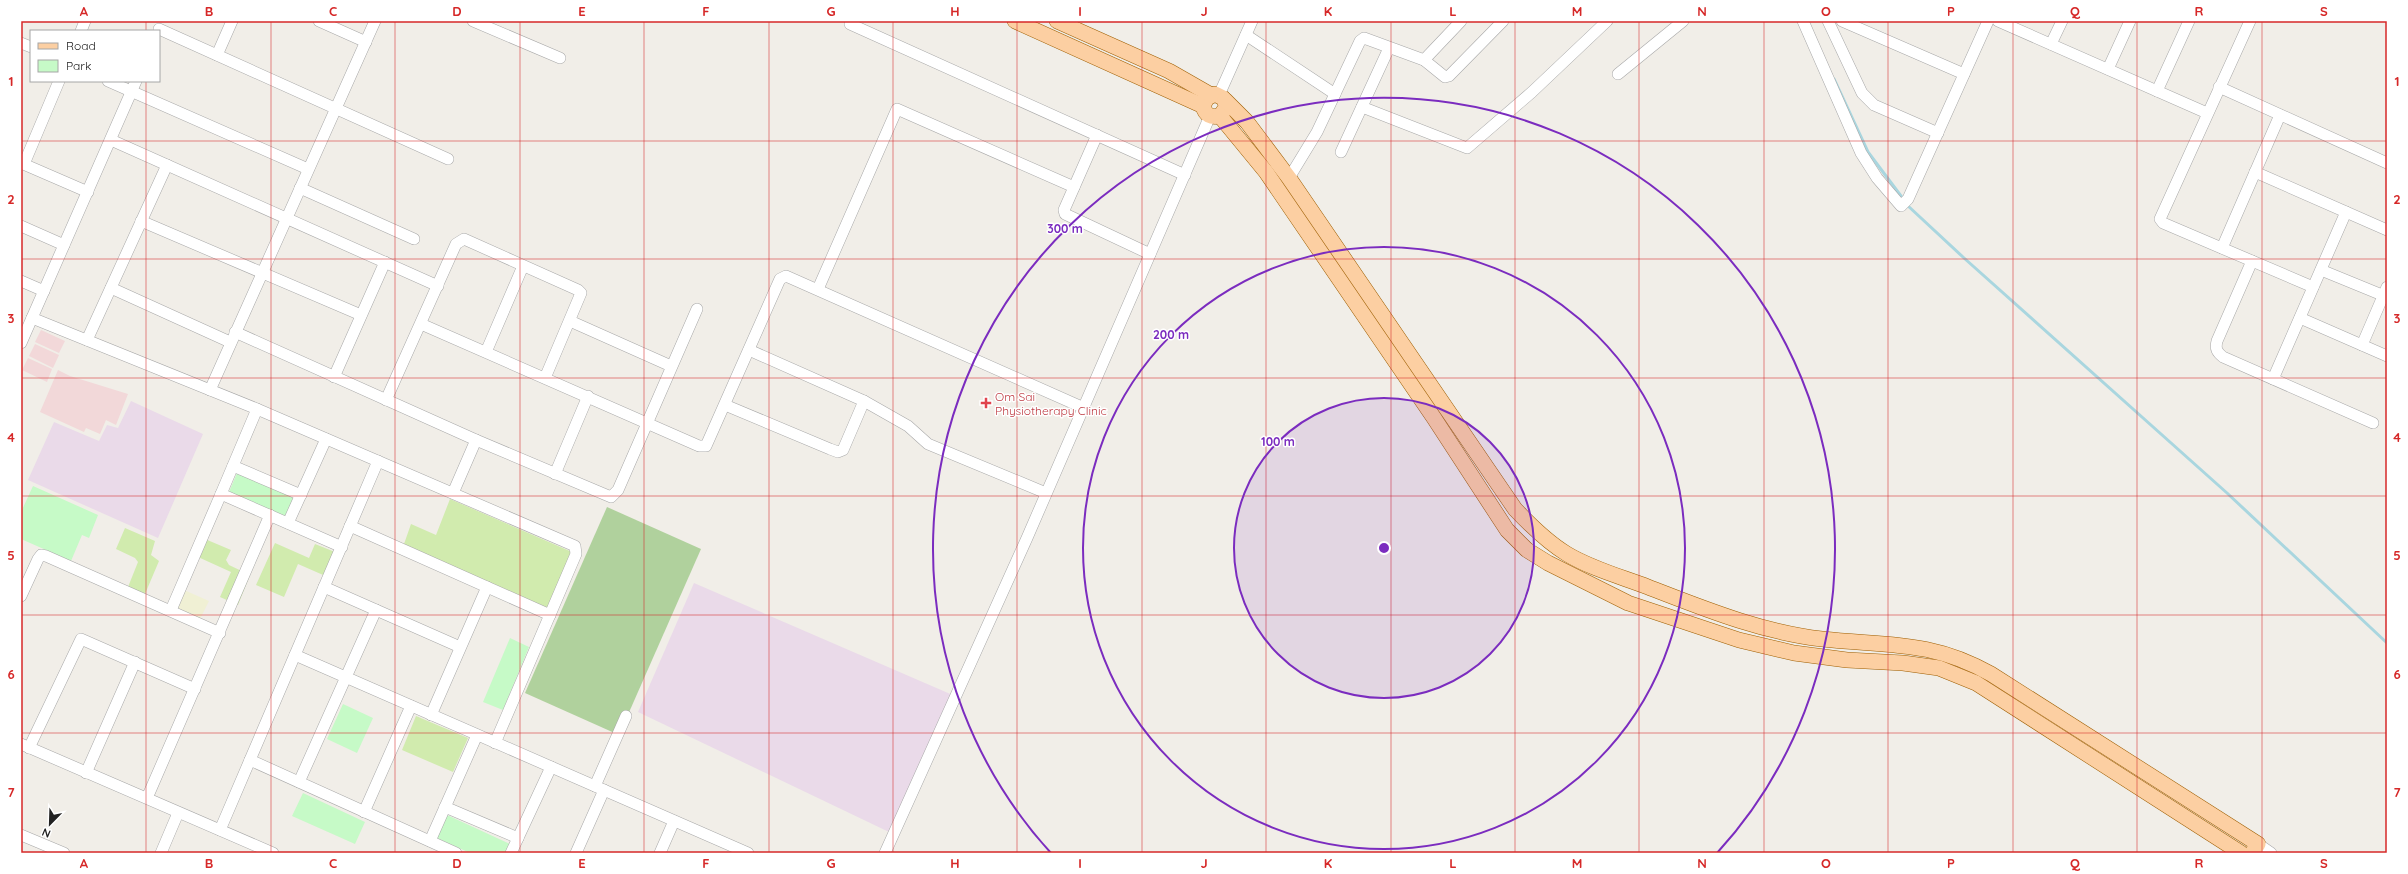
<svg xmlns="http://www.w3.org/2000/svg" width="2408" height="874" font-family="Quicksand,sans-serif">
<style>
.commercial{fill:#f2d8d9}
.industrial{fill:#eadae9}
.farmland{fill:#f0f0d4}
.grass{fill:#d1ebae}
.forest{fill:#b0d19d}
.park{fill:#c6fac7}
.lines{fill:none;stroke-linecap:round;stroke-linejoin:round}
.stream{stroke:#a9d6df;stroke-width:3}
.minor-casing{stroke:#a8a8a8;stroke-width:12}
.major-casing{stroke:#9e5e00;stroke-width:16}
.minor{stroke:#fff;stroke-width:11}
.major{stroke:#fccfa2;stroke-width:15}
.grid{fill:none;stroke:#d62828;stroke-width:1;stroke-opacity:0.55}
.ring{fill:none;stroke:#7b2cbf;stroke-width:2}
.health-dot{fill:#e0444e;stroke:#fff;stroke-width:1.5}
.labels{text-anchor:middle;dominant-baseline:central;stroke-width:3;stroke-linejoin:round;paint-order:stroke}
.health-label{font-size:12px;fill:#be3a42;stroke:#fff;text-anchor:start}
.centre{fill:#7b2cbf;stroke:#fff;stroke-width:2}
.ring-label{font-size:12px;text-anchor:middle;font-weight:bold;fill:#7b2cbf;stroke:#fff;stroke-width:3;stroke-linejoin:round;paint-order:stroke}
.neatline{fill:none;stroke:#d62828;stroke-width:1.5}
.grid-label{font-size:13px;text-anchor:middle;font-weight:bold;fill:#d62828}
</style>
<rect width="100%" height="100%" fill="#f1eee8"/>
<g class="commercial">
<path d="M41,330L65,341L59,353L35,342Z"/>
<path d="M35,344L59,355L53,368L29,356Z"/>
<path d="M28,358L52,369L47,382L22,370Z"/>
<path d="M58,370L70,376L128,394L116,425L106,420L100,434L86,428L84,432L40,412Z"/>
</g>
<g class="industrial">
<path d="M131,401L203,434L158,538L28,480L54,422L99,441L107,425L118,428Z"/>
<path d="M694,583L955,696L889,832L638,712Z"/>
</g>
<path class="farmland" d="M184,590L209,601L200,619L176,608Z"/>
<g class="grass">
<path d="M450,499L572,552L548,610L404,544L411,524L436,535Z"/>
<path d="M125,528L155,541L151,555L159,561L145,594L128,587L138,562L135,558L116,549Z"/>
<path d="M205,539L231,550L226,560L229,565L250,575L238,605L220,597L231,572L198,557Z"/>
<path d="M275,543L309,558L315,544L340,554L330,578L298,564L284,597L256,585Z"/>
<path d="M416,716L468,738L453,772L402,750Z"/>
</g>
<path class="forest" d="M607,507L701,549L619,735L525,693Z"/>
<g class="park">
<path d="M237,473L301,501L292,520L229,492Z"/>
<path d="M33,486L98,515L89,538L82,535L71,561L21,539V512Z"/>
<path d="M510,638L529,647L503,710L483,702Z"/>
<path d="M343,704L373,718L357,753L327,739Z"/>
<path d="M303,793L365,822L355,844L292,816Z"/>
<path d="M447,815L510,844L505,853H470L437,838Z"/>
</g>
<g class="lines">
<g class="stream">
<path d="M1834,79L1868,152L1904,200"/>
<path d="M1907,205L1964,258L2227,493L2387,643"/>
</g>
<g class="minor-casing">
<g id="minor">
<path d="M319,21L366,42"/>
<path d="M473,21L560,58"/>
<path d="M1803,21L1861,153L1877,178L1901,206L1908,199L1988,21"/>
<path d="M1828,21L1862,93L1874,105L1938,133"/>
<path d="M1842,21L1964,74"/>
<path d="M1998,21L2207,113"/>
<path d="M2250,21L2160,219L2163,223L2313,287"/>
<path d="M850,24L1185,175"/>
<path d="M159,29L448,159"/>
<path d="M81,31L85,21"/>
<path d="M1246,35L1335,94"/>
<path d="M21,43L31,47"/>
<path d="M2051,44L2062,21"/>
<path d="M217,55L232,21"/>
<path d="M1424,60L1461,21"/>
<path d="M2108,69L2130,21"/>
<path d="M1618,74L1683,21"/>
<path d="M108,81L308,169"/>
<path d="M2219,87L2387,163"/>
<path d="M2157,91L2189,21"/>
<path d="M1219,95L1252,21"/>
<path d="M1362,107L1467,148L1532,92L1607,21"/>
<path d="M1097,135L1064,210L1065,214L1150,254"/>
<path d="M111,140L438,286"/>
<path d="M1341,152L1389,48"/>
<path d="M21,163L88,192"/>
<path d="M24,164L59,81"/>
<path d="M2255,172L2387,230"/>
<path d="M1289,178L1317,132L1360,41L1364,38L1424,60L1445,77L1449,76L1503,21"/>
<path d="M300,188L414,239"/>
<path d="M141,221L361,315"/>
<path d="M21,226L64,245"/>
<path d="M2222,248L2280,115"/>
<path d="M2252,261L2217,341C2215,349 2217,352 2223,357L2373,423"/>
<path d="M2321,270L2387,297"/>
<path d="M21,281L44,291"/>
<path d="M111,288L230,342"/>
<path d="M818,289L897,109L1074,187"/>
<path d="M32,318L257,409L575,546L576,554L495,743"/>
<path d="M2300,318L2387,356"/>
<path d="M570,321L671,366"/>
<path d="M421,324L699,446H706L780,279L786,276L1084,408"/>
<path d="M235,332L476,440L611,497L618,490L697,309"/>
<path d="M87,340L167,165"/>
<path d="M21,343L136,81"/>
<path d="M2362,345L2387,287"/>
<path d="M486,352L523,266"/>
<path d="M334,377L385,262"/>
<path d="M2273,379L2346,212"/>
<path d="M210,390L375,21"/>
<path d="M386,400L456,244L464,239L578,290L581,293L545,378"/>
<path d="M864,401L908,426L928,444L1046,493"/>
<path d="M725,405L830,449L838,452L843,450L864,401L749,350"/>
<path d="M257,409L221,494L342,547"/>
<path d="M233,466L301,495"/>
<path d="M555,474L588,396"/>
<path d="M453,493L476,440"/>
<path d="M288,523L326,439"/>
<path d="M350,526L550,615"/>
<path d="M324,587L460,647"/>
<path d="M21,596L38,559L41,555L46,556L220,633"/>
<path d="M171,610L221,494"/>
<path d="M295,655L748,853"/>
<path d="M431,715L487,587"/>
<path d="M21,744L273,853"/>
<path d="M29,748L81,639L195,689"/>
<path d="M250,760L456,853"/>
<path d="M86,773L135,662"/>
<path d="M299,782L376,610"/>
<path d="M595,786L626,716"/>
<path d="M147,798L270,515"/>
<path d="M445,807L518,838"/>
<path d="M364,812L411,706"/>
<path d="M220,830L378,461"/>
<path d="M21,835L64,853"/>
<path d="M430,841L477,735"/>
<path d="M2258,844L2271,853"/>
<path d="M161,853L178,813"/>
<path d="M511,853L551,767"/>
<path d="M576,853L604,790"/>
<path d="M660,853L674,821"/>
<path d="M885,853L1027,538L1210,116"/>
</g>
</g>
<g class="major-casing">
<g id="major">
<path d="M1015,21L1203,106C1205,115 1211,118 1220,116L1227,106L1223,98L1215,94L1207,98L1203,106"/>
<path d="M1057,21L1169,71L1211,95"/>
<path d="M1225,100L1247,122L1289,178L1515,509C1531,526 1547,542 1567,554C1592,569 1622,577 1648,587C1705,609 1761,632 1822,639C1887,646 1931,640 1991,674L2258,844L2252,853"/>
<path d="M1220,116L1266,172L1434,418L1507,530L1527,550L1548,563L1628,603L1739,640L1794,653L1847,660L1903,663L1939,668L1976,683L2241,853"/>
</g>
</g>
<use href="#minor" class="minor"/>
<use href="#major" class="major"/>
</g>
<path class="grid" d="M146,21V31M271,21V853M395,21V853M520,21V853M644,21V853M769,21V853M893,21V853M1017,21V853M1142,21V853M1266,21V853M1391,21V853M1515,21V853M1639,21V853M1764,21V853M1888,21V853M2013,21V853M2137,21V853M2262,21V853M146,81V853M21,141H2387M21,259H2387M21,378H2387M21,496H2387M21,615H2387M21,733H2387"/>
<circle cx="1384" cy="548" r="150" fill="#7b2cbf" fill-opacity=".12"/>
<g class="ring">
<circle cx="1384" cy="548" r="150"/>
<circle cx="1384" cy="548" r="301"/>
<path d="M1051 853A451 451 0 1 1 1717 853"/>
</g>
<path class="health-dot" d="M984 397h4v4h4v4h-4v4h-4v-4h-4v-4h4z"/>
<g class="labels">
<g class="health-label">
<text x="995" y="396">Om Sai<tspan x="995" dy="14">Physiotherapy Clinic</tspan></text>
</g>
</g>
<circle cx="1384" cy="548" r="6" class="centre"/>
<g class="ring-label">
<text x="1065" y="233">300 m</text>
<text x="1171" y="339">200 m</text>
<text x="1278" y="446">100 m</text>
</g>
<rect width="2408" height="874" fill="none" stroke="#ffffff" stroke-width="44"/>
<rect x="30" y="30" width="130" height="52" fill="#ffffff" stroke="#a6a6a6"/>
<rect x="38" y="43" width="20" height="6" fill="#fccfa2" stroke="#a6a6a6"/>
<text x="66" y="50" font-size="12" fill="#212121">Road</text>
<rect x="38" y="60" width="20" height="12" fill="#c6fac7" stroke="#a6a6a6"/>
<text x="66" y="70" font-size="12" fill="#212121">Park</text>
<g transform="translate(50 824) rotate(203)" stroke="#ffffff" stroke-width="3" paint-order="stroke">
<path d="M0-3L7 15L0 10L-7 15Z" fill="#212121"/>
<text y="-6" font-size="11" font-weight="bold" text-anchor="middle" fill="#212121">N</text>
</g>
<rect x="22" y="22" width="2364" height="830" class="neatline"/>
<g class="grid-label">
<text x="84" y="16">A</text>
<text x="209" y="16">B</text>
<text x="333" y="16">C</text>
<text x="457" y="16">D</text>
<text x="582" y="16">E</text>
<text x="706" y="16">F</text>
<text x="831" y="16">G</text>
<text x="955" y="16">H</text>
<text x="1080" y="16">I</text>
<text x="1204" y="16">J</text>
<text x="1328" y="16">K</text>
<text x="1453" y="16">L</text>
<text x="1577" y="16">M</text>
<text x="1702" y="16">N</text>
<text x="1826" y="16">O</text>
<text x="1951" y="16">P</text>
<text x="2075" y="16">Q</text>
<text x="2199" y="16">R</text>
<text x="2324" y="16">S</text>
<text x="11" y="86">1</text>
<text x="2397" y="86">1</text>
<text x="11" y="204">2</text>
<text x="2397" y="204">2</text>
<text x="11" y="323">3</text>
<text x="2397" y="323">3</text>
<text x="11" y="442">4</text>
<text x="2397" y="442">4</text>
<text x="11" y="560">5</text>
<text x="2397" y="560">5</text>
<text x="11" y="679">6</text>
<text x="2397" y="679">6</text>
<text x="11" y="797">7</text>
<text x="2397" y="797">7</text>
<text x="84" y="868">A</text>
<text x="209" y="868">B</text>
<text x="333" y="868">C</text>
<text x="457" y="868">D</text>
<text x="582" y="868">E</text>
<text x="706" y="868">F</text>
<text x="831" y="868">G</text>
<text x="955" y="868">H</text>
<text x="1080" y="868">I</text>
<text x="1204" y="868">J</text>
<text x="1328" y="868">K</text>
<text x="1453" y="868">L</text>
<text x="1577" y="868">M</text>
<text x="1702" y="868">N</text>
<text x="1826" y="868">O</text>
<text x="1951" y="868">P</text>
<text x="2075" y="868">Q</text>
<text x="2199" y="868">R</text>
<text x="2324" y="868">S</text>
</g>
</svg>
